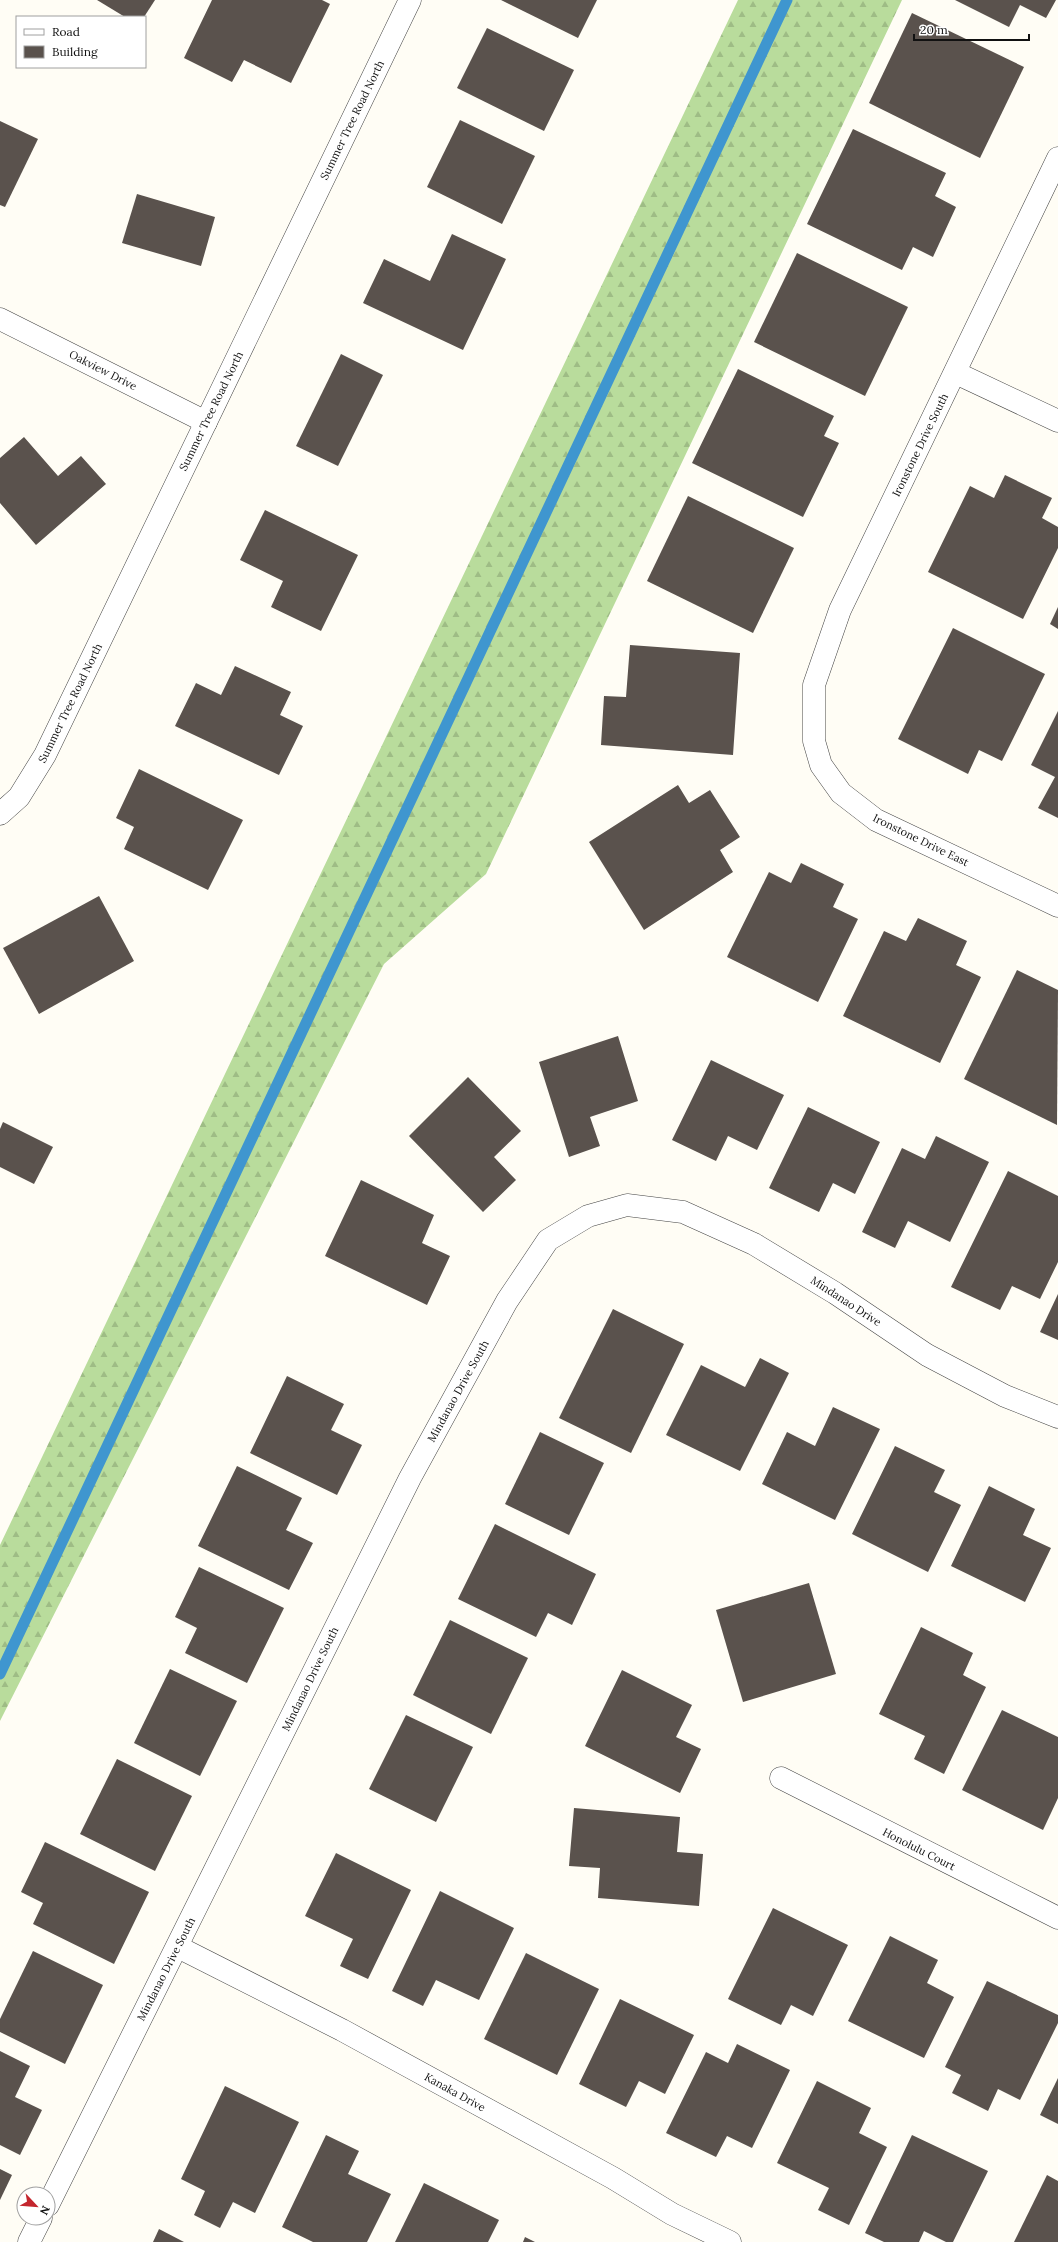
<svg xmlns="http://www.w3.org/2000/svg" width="1058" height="2242" font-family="Lora,serif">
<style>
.forest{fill:url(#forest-firs)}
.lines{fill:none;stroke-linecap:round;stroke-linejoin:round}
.stream{stroke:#3f96cf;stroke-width:11}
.building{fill:#5a524d}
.minor-casing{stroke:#444;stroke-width:23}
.minor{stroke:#fff;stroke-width:22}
.labels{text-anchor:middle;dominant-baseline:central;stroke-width:4;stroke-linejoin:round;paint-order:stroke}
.street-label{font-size:11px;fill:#111;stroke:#fff}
</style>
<defs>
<pattern id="forest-firs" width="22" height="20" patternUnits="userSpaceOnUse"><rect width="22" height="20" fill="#b9dc9c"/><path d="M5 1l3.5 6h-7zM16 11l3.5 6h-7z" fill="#9ebc85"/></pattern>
</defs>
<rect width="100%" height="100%" fill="#fffdf5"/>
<path class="forest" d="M738,0H902L486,874L384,964L0,1721V1545Z"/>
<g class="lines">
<path class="stream" d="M0,1674L787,0"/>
</g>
<g class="building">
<path d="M97,0H155L144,17H125Z"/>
<path d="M212,0H322L330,4L291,83L244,60L232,82L184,58Z"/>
<path d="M501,0H597L578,38Z"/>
<path d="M955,0H1056L1046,18L1020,5L1009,27Z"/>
<path d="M912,13L1024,67L980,158L869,103Z"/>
<path d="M487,28L574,70L544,131L457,88Z"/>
<path d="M460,120L535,156L502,224L427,187Z"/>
<path d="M0,121L38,139L5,207L0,205Z"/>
<path d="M853,129L946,173L935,196L956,207L933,257L913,247L902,270L807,224Z"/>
<path d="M137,194L215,217L201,266L122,243Z"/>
<path d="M452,234L506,259L463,350L363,303L384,259L430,281Z"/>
<path d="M797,253L908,307L865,396L754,342Z"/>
<path d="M341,354L383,375L338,466L296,446Z"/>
<path d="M738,369L834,416L824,436L839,443L803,517L692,463Z"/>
<path d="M24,437L58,476L81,456L106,484L36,545L0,503V458Z"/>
<path d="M1005,475L1052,498L1042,518L1058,527V548L1023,619L928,572L970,486L994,498Z"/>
<path d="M688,496L794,548L753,633L647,581Z"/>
<path d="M265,510L358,555L321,631L271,607L283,581L240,560Z"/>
<path d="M1058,607V629L1050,624Z"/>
<path d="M953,628L1045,674L1002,761L979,750L968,774L898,739Z"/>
<path d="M630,645L740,653L733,755L601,745L604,696L626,697Z"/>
<path d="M235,666L291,692L280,715L303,726L279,775L175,726L196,683L221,695Z"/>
<path d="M1058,711V818L1038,808L1055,777L1031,765Z"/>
<path d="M139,769L243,820L208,890L124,849L134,827L116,818Z"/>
<path d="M678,785L689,803L710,790L740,837L720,850L733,872L644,930L589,842Z"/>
<path d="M801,863L844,884L833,907L858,919L818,1002L727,957L769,872L791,883Z"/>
<path d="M99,896L134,961L39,1014L3,948Z"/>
<path d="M918,918L967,941L956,965L981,977L940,1063L843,1016L884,931L906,941Z"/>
<path d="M1017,970L1058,990L1057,1125L964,1079Z"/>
<path d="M618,1036L638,1101L590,1117L600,1146L569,1157L539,1062Z"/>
<path d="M711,1060L784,1095L757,1150L728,1136L716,1161L672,1140Z"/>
<path d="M468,1077L521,1131L494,1157L516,1180L483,1212L409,1136Z"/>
<path d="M808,1107L880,1142L855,1194L833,1183L819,1212L769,1188Z"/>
<path d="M3,1122L53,1147L34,1184L0,1167V1129Z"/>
<path d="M936,1136L989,1162L950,1242L908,1221L895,1248L862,1232L902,1148L925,1159Z"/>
<path d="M1008,1171L1058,1196V1262L1040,1299L1012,1286L1000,1310L951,1287Z"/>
<path d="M361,1180L434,1215L422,1243L450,1256L427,1305L325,1256Z"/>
<path d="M1058,1294V1340L1040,1332Z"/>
<path d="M613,1309L684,1344L631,1453L559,1418Z"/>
<path d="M760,1358L789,1373L740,1471L666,1435L701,1365L745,1387Z"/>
<path d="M287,1376L344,1404L331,1430L362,1445L337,1495L250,1453Z"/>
<path d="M833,1407L880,1429L835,1520L762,1484L787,1432L815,1446Z"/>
<path d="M540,1432L604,1463L569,1535L505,1504Z"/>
<path d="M895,1446L945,1470L934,1492L961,1505L928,1572L852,1534Z"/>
<path d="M237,1466L302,1498L286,1530L313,1543L289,1590L198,1546Z"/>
<path d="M989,1486L1035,1509L1023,1535L1051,1548L1025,1602L951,1566Z"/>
<path d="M495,1524L596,1574L572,1625L548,1613L536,1637L458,1599Z"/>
<path d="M199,1567L284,1608L247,1683L185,1653L197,1628L175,1617Z"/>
<path d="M809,1583L836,1674L743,1702L716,1610Z"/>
<path d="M450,1620L528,1658L491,1734L413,1695Z"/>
<path d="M921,1627L973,1653L963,1675L986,1687L944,1774L914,1759L925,1736L879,1714Z"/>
<path d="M170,1669L237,1701L200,1776L134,1743Z"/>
<path d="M622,1670L692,1705L676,1737L701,1749L680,1793L585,1746Z"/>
<path d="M1002,1710L1058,1737V1798L1043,1830L962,1790Z"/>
<path d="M406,1715L473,1747L436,1822L369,1789Z"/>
<path d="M117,1759L192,1796L155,1871L80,1834Z"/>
<path d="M574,1808L680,1817L677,1852L703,1854L699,1906L598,1898L600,1868L569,1866Z"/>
<path d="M45,1842L149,1892L114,1964L33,1924L43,1903L21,1892Z"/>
<path d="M336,1853L411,1890L368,1979L340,1966L353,1939L305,1916Z"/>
<path d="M440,1891L514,1928L479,2000L436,1980L423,2006L392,1991Z"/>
<path d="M773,1908L848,1945L813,2016L791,2005L781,2025L728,1999Z"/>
<path d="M890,1936L938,1960L927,1983L954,1997L924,2058L848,2021Z"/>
<path d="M33,1951L103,1985L65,2064L0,2032V2019Z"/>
<path d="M526,1953L599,1989L557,2075L484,2039Z"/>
<path d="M987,1981L1058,2015V2023L1020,2100L998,2089L988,2111L952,2093L961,2075L945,2067Z"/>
<path d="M620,1999L694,2035L665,2094L639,2081L626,2107L579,2084Z"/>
<path d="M737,2044L790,2070L752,2148L727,2136L716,2157L666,2133L706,2052L728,2063Z"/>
<path d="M0,2051L30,2066L15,2097L42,2110L20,2155L0,2145Z"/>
<path d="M1058,2078V2124L1040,2115Z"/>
<path d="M817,2081L871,2108L859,2133L887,2147L849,2225L818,2210L829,2188L777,2163Z"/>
<path d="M225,2086L299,2122L255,2213L233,2202L220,2228L194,2215L205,2191L181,2179Z"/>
<path d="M326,2135L359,2151L348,2174L391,2194L367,2242H313L282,2227Z"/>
<path d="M912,2135L988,2171L953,2242H946L924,2231L919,2242H884L865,2233Z"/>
<path d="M0,2169L12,2175L0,2200Z"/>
<path d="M1047,2175L1058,2181V2242H1014Z"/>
<path d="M424,2183L499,2220L488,2242H395Z"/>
<path d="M159,2229L184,2242H153Z"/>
<path d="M525,2237L535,2242H523Z"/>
</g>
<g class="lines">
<g class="minor-casing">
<g id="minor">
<path d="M1058,158L840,610L814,685V741L821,765L841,793L876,820L1058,906"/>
<path d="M0,319L206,422"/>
<path d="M956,373L1058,421"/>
<path d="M0,814L19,797L45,755L410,0"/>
<path d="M781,1778L1058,1918"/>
<path d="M178,1947L342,2030L613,2178L672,2214L730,2242"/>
<path d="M48,2205L410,1478L507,1301L548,1240L588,1216L627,1205L683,1212L754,1244L835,1293L927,1355L1005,1396L1058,1417"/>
<path d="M29,2242L41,2218"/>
</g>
</g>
<use href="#minor" class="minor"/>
</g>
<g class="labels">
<g class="street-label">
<text transform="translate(352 120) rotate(-64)">Summer Tree Road North</text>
<text transform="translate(103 370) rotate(27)">Oakview Drive</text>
<text transform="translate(211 411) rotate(-64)">Summer Tree Road North</text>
<text transform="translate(920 445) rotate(-64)">Ironstone Drive South</text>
<text transform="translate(70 703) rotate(-64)">Summer Tree Road North</text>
<text transform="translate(921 840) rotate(26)">Ironstone Drive East</text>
<text transform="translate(846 1301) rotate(33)">Mindanao Drive</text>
<text transform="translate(458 1391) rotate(-61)">Mindanao Drive South</text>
<text transform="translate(310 1679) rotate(-64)">Mindanao Drive South</text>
<text transform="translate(919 1849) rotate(27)">Honolulu Court</text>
<text transform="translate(166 1969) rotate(-63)">Mindanao Drive South</text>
<text transform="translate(455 2092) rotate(29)">Kanaka Drive</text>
</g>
</g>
<rect x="16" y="16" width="130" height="52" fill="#ffffff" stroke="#a0a0a0"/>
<rect x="24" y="29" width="20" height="6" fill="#ffffff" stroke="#a0a0a0"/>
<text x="52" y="36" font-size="12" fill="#111111">Road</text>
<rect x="24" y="46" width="20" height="12" fill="#5a524d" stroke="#a0a0a0"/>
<text x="52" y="56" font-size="12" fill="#111111">Building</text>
<g transform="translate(36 2206) rotate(116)"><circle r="19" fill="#ffffff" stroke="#a0a0a0"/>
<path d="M0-3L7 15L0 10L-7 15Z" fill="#c4262e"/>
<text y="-6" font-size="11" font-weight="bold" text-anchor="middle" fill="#111111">N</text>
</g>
<path d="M914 34v6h115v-6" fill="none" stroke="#111111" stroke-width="2"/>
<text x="920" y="34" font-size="12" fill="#111111" stroke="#ffffff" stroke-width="3" paint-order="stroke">20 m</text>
</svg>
